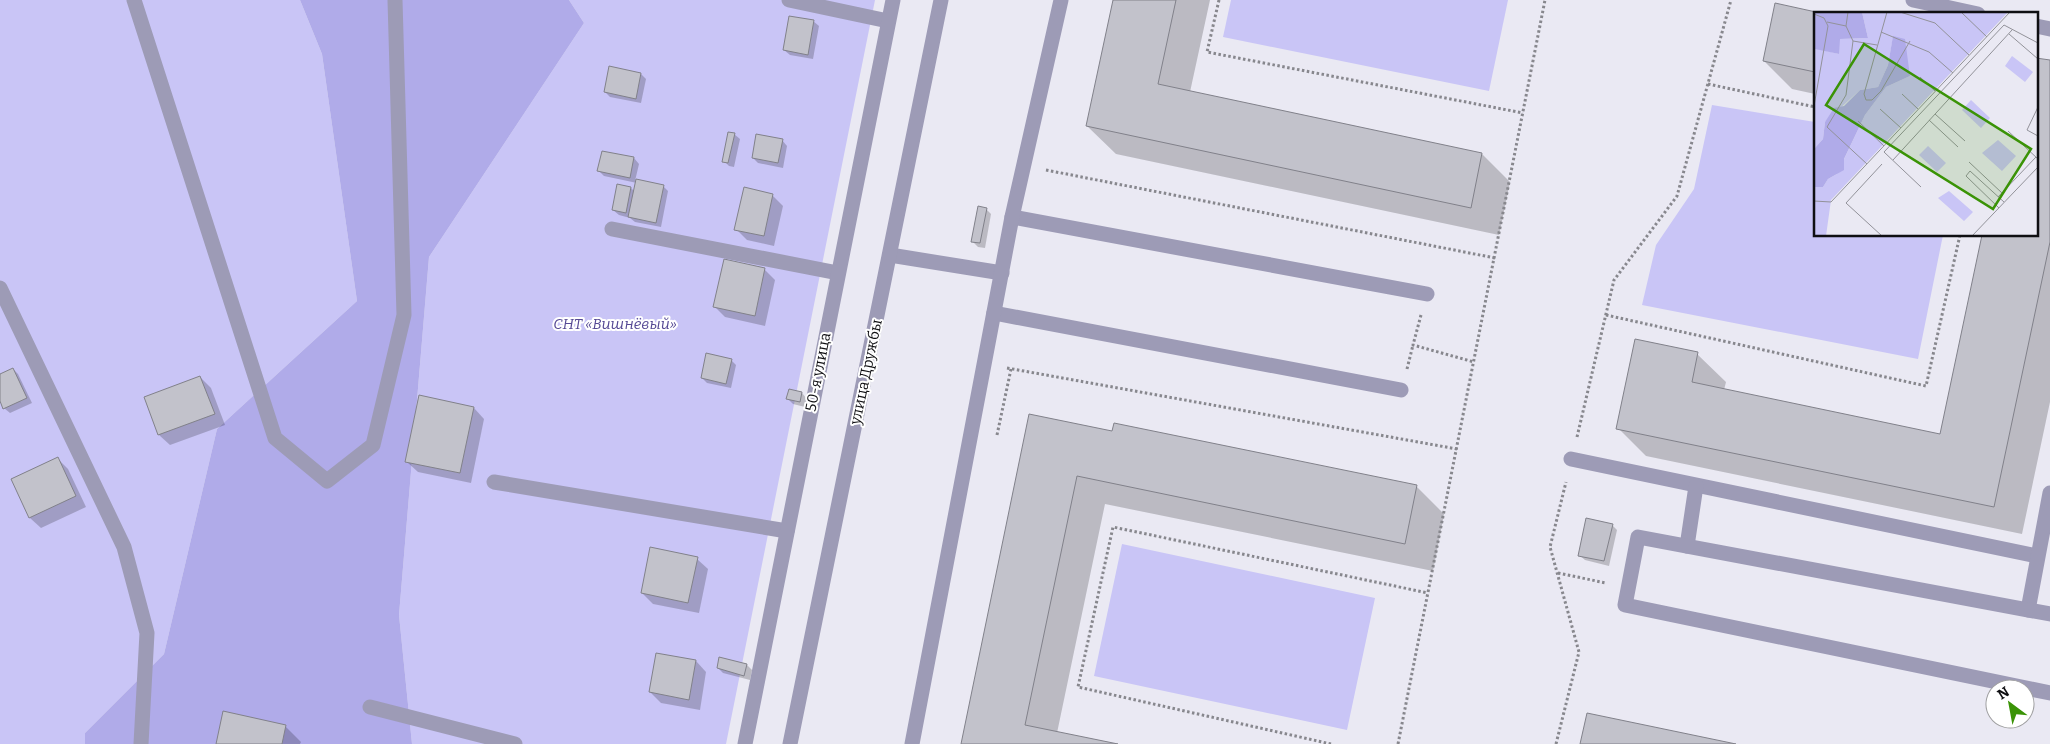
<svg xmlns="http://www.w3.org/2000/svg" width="2050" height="744" font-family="Bitter,serif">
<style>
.green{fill:#c9c5f6}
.forest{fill:#b0abe9}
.shadow{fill:#0003}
.building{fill:#c2c2cb;stroke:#81818a}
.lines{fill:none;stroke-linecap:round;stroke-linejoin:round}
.path{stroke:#87878d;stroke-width:3;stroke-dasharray:2.5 2.5;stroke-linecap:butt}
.minor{stroke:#9d9bb6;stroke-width:15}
.labels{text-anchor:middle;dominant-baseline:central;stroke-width:4;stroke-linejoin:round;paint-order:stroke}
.park-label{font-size:15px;font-style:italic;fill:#554994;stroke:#fff}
.street-label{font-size:15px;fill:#0f0f12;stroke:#fff}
.inset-road{fill:none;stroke:#929299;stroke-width:1}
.view{fill:#3a9306;fill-opacity:0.15;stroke:#3a9306;stroke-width:2.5}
.inset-edge{fill:none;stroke:#0f0f12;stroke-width:2.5}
</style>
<rect width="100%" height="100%" fill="#eae9f3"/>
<g class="green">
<path d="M0,0H300L322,54L357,301L217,429L164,654L85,733V744H0Z"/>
<path d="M569,0H875L726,744H412L399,615L429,257L584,23Z"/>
<path d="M1231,0H1508L1489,91L1223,37Z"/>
<path d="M1712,105L1815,122V235H1943L1918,359L1642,305L1656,245L1694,189Z"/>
<path d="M1122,544L1375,598L1347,730L1094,676Z"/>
</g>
<path class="forest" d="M300,0H569L584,23L429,257L399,615L412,744H85V733L164,654L217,429L357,301L322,54Z"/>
<g class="shadow">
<path d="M1114,0H1210L1190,92L1482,154L1510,182L1499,235L1116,154L1087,126Z"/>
<path d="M1776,5L1815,14V94L1792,89L1764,61Z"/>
<path d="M813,21L819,26L813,59L790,55L784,50Z"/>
<path d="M2050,62V402L2022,534L1646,456L1618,428L1697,354L1726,382L1724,390L1941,435L1983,235H2036Z"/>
<path d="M641,74L646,79L641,103L610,97L605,92Z"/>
<path d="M734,134L740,139L734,167L729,166L724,161Z"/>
<path d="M782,140L787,146L783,168L758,163L753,158Z"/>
<path d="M603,152L634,158L639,164L635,181L663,186L668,191L661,227L635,222L630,218L619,215L613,210L618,186L631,188L635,192L637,183L604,176L599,171Z"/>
<path d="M772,195L783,206L774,246L747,240L736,229Z"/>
<path d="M986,209L991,214L985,248L978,247L972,241Z"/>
<path d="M764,269L775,280L765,326L725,317L714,306Z"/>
<path d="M731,360L736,365L731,388L707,383L702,378Z"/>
<path d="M13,369L18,374L32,403L10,413L4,408L0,398V375Z"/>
<path d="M200,377L211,388L225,425L170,445L159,435Z"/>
<path d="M790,391L802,393L807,399L805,407L793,404L788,399Z"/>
<path d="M474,408L484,419L471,483L418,472L407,462Z"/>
<path d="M1030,415L1113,432L1416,486L1444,514L1433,571L1105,504L1057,733L1112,744H962Z"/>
<path d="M57,458L68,469L86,507L41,528L30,518L12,479Z"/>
<path d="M1612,525L1617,530L1609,566L1585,560L1579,555Z"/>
<path d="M697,559L708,569L699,613L653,604L642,593Z"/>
<path d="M696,661L706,672L700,710L661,703L650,692Z"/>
<path d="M747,665L752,670L750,680L723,673L718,668Z"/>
<path d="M285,726L301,742L300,744H217Z"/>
</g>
<g class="building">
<path d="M1113,0H1176L1158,84L1482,153L1471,208L1086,126Z"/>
<path d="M1775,3L1825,14H1815V72L1763,61Z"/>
<path d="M789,16L814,20L808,55L783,50Z"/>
<path d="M2036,58L2050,60V242L1994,507L1616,429L1635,339L1698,352L1692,382L1940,434L1982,235H2036Z"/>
<path d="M609,66L641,73L636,99L604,92Z"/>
<path d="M728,132L735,133L728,163L722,162Z"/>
<path d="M756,134L783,139L778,163L752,158Z"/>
<path d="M602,151L634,157L630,178L597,171Z"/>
<path d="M636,179L664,185L656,223L628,217Z"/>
<path d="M617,184L631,187L626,213L612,210Z"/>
<path d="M744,187L773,194L764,236L734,230Z"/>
<path d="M978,206L987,208L980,243L971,242Z"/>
<path d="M724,259L765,268L755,316L713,307Z"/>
<path d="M706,353L732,359L726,384L701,378Z"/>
<path d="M13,368L27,398L3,409L0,401V374Z"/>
<path d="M200,376L215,414L158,435L144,397Z"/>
<path d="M789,389L802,392L800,402L786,399Z"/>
<path d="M419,395L474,407L460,473L405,462Z"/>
<path d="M1029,414L1112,431L1114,423L1417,485L1405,544L1077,476L1025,725L1118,744H961Z"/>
<path d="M58,457L76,496L29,518L11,479Z"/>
<path d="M1586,518L1613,524L1604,561L1578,556Z"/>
<path d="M650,547L698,557L688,603L641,593Z"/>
<path d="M656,653L696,660L689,700L649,692Z"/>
<path d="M719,657L747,664L744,676L717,668Z"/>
<path d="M223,711L286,725L282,744H216Z"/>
<path d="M1587,713L1736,744H1580Z"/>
</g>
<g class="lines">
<g class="path">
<path d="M1219,0L1207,52L1523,113"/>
<path d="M1708,84L1815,107"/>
<path d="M1046,170L1495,258"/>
<path d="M1421,315L1413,345L1474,362"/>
<path d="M1606,315L1926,386L1960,235"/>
<path d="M1007,368L1457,449"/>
<path d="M1407,369L1413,345"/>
<path d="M997,435L1011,369"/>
<path d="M1577,437L1614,280L1677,196L1731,0"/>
<path d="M1558,573L1606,583"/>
<path d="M1331,744L1078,687L1113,527L1428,593"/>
<path d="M1398,744L1545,0"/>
<path d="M1556,744L1579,652L1550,547L1566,482"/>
</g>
<g class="minor">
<path d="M134,0L275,438L327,481L373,445L404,315L395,0"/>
<path d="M789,0L888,21"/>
<path d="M1913,0L1978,14"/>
<path d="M2036,26L2050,29"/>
<path d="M1012,217L1427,294"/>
<path d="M612,229L838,273"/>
<path d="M890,255L1002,273"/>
<path d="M0,288L124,547L147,633L141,744"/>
<path d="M994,313L1401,390"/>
<path d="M1571,459L2037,556"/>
<path d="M494,482L787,531"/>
<path d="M1687,546L1696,486"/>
<path d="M2028,610L2050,493"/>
<path d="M2050,614L1638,537L1625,605L2050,693"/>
<path d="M370,707L515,744"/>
<path d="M745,744L893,0"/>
<path d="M790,744L941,0"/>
<path d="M912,744L1012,217L1061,0"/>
</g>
</g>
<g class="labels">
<g class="park-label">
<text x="615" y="324">СНТ «Вишнёвый»</text>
</g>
<g class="street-label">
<text transform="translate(818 372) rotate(-79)">50-я улица</text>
<text transform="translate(866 372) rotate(-78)">улица Дружбы</text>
</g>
</g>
<g transform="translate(1814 12)">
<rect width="224" height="224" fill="#eae9f3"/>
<path d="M48,0H194L17,188L12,224H0V175H9L14,167L23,162L51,103L72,75L96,64L79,25L74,53L64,75L46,78L11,110L9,127L0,137V36L25,42V27L54,26ZM198,44L219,60L211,70L191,54ZM157,88L176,106L167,116L148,98ZM184,128L202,144L188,159L168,141ZM114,134L132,151L123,160L105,143ZM135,179L159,200L150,209L124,186Z" fill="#c9c5f6"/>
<path d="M0,0H48L54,26L26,27L25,42L1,37ZM79,24L91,27L96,64L72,75L51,103L30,147V158L14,167L9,175H0V137L9,127L11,110L20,96L30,94L46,78L64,75L74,53Z" fill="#b0abe9"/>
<path class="inset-road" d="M34,0L32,14L39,29L32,83L13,115L53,152M73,0L50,82L52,88H58L67,79L96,29M86,0L121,11L155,43M147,0L173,25M0,2L10,6L14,14L0,94M13,10L32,14M67,20L115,40L139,61M195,22L224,47M39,29L63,33M106,65L121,79M88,82L104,97M224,95L213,118L224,124M66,97L87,116M121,102L151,129M115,108L144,135M44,109L70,134M194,119L224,147M79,148L198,18M155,150L188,181M107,175L70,140L190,13L224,31M184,185L222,145M0,189L17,190L196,0M185,196L152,164L156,159L190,190M68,224L32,191L68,152M158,224L224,155"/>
<path class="view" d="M50,32L217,137L179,197L12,93Z"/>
<rect width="224" height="224" class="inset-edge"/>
</g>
<g transform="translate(2010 704) rotate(328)"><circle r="24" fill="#ffffff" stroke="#9f9fa0"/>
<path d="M0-4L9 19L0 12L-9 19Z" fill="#3a9306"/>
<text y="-8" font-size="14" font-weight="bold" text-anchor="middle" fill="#0f0f12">N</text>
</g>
</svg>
